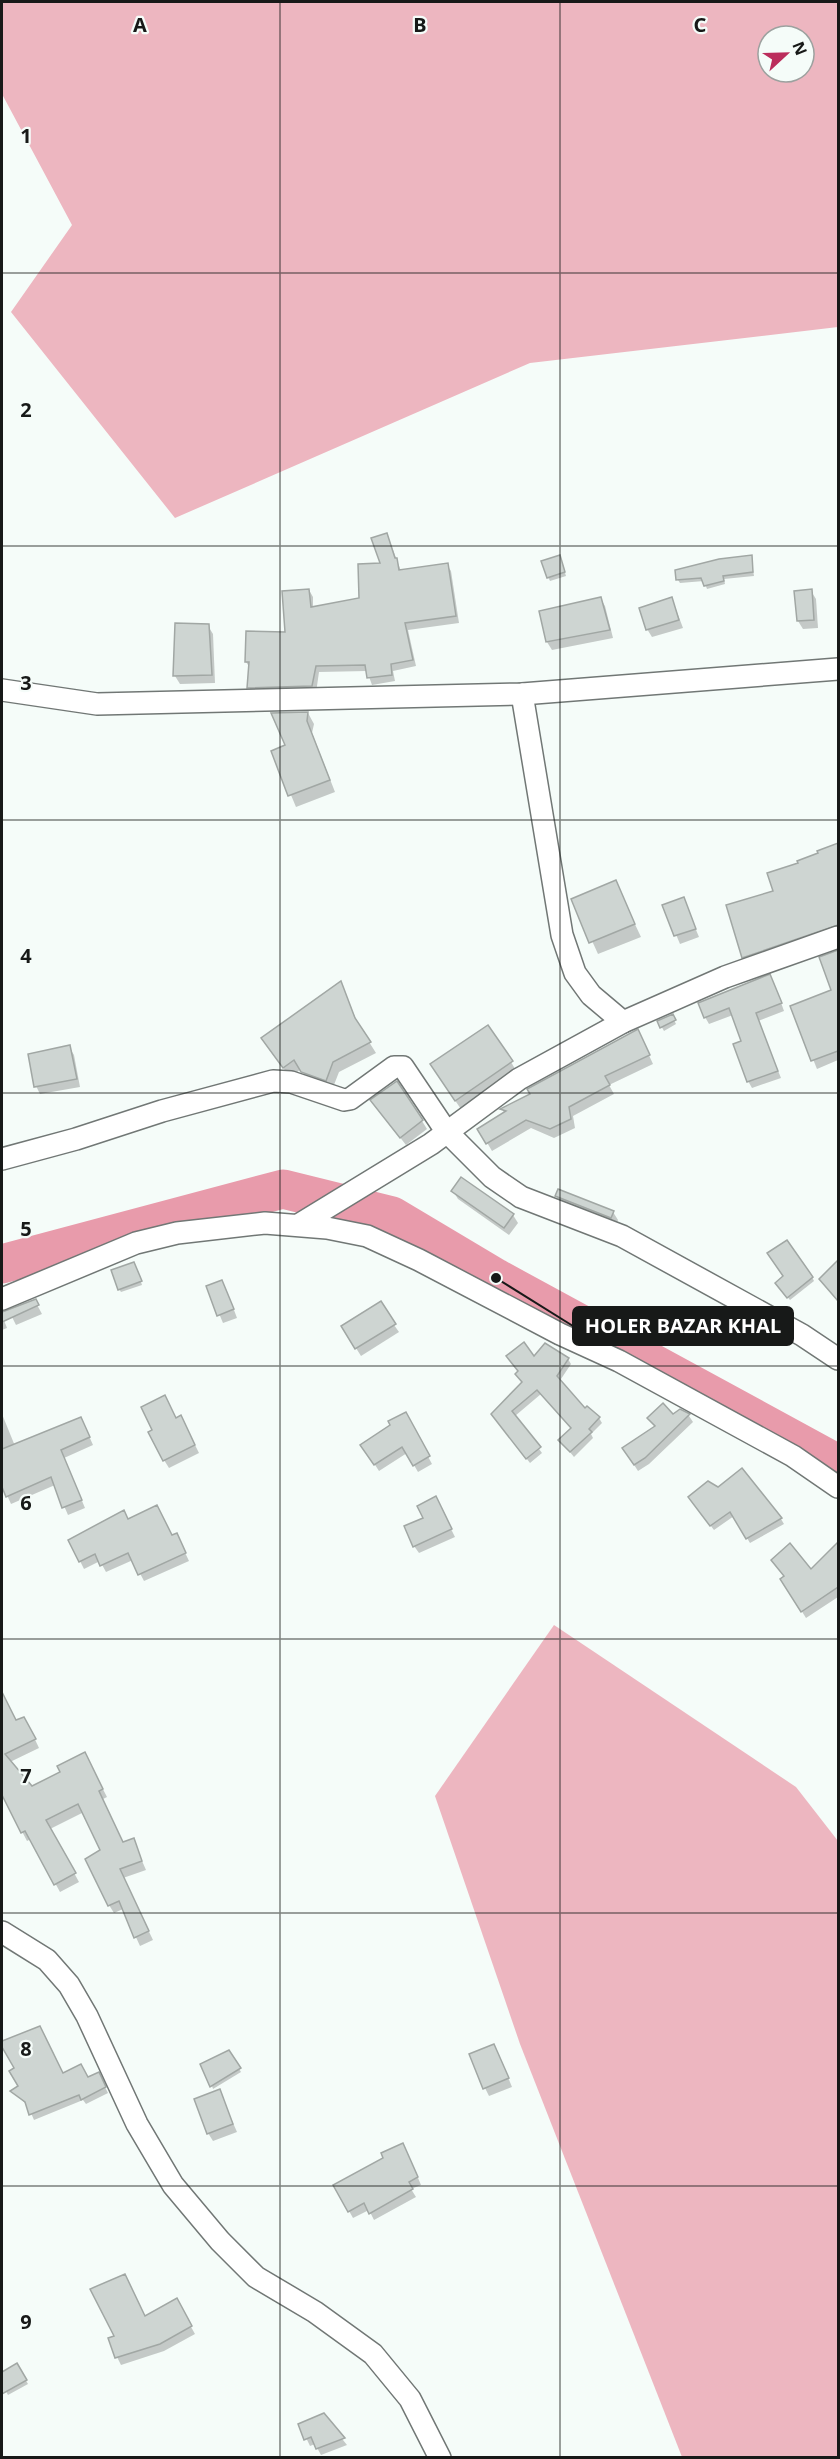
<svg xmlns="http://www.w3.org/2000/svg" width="840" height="2459" font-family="'Noto Sans',sans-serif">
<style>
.green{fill:#edb6c0;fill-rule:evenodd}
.shadow{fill:#0003}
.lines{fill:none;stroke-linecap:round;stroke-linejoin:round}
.river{stroke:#e89bab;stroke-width:39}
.building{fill:#ced5d2;stroke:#a1a7a4;stroke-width:1.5}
.minor-casing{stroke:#717775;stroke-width:24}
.minor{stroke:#fff;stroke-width:21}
.grid{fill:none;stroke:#171918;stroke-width:1.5;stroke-opacity:0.55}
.grid-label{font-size:20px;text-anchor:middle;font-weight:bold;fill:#171918;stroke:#f5fcf9;stroke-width:4.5;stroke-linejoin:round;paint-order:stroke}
.leader{fill:none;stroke:#171918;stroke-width:2}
.callout-dot{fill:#171918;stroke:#f5fcf9;stroke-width:2}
.callout{fill:#171918;stroke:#171918;stroke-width:2}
.callout-label{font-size:20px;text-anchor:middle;font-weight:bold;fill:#fff}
</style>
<rect width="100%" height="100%" fill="#f5fcf9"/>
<g class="green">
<path d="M2,2H838V327L530,363L175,518L11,312L72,225L2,94ZM768,36H804V72H768Z"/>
<path d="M554,1625L796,1787L838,1841V2457H682L520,2044L435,1796Z"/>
</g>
<g class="shadow">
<path d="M387,534L401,571L447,565L451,571L459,623L408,630L416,666L393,671L395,681L372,685L367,671L319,672L316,693L253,694L249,687L250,668L246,662L287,634L309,590L313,597V608L361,599L382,565Z"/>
<path d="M751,557L754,576L724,579L725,584L707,589L704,581L680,583L678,580L676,571Z"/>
<path d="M561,560L566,576L550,581L548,577Z"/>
<path d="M811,591L816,599L818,628L803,629L798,621Z"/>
<path d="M600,598L605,606L613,638L552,650L547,642L541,612Z"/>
<path d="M672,599L683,628L652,637L647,629Z"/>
<path d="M208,626L213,634L215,683L180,684L175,676Z"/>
<path d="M308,713L314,724L312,733L335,792L296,807L273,752L287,746Z"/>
<path d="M838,844V932L747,963L743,957L775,892L800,864L820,854L819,852Z"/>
<path d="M615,882L641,937L598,954L573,899Z"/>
<path d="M683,899L699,937L680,944L664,906Z"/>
<path d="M340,983L359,1026L376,1053L339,1072L332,1090L309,1082L301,1069L290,1077L269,1049Z"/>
<path d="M774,983L784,1011L758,1021L781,1078L752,1088L748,1081L743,1042L733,1015L709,1024L705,1017Z"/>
<path d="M827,1003L838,1033V1060L817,1069L792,1007Z"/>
<path d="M672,1016L676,1024L664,1031L659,1022Z"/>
<path d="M642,1040L653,1064L609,1085L614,1094L573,1116L575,1128L554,1138L531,1128L492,1151L479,1129L505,1114L502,1109Z"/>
<path d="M69,1047L74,1055L80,1087L40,1094L36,1086Z"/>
<path d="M511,1062L518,1074L463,1112L439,1077Z"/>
<path d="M377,1108L422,1121L427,1129L406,1145Z"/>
<path d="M453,1191L513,1215L518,1223L509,1235L458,1199Z"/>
<path d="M557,1196L613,1212L618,1220L616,1225L561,1204Z"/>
<path d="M838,1263V1302L821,1279Z"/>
<path d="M136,1267L142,1285L121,1292L119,1289Z"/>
<path d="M812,1277L814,1281L790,1300L779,1287Z"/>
<path d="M208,1287L226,1289L237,1318L223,1323Z"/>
<path d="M35,1301L42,1314L16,1325L12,1317Z"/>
<path d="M2,1315L7,1328L2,1330Z"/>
<path d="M394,1325L399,1332L361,1356L343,1327Z"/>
<path d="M533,1358L568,1359L571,1364L559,1382L585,1410L599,1418L602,1423L591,1434L593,1438L574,1457L560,1440L572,1429L541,1394L515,1416L542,1453L530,1463L496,1419L523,1383Z"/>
<path d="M680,1411L689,1416L693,1422L649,1464L638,1471L627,1454L655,1427L649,1418L673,1416Z"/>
<path d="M2,1414L15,1446L85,1427L93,1445L64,1458L85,1508L68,1515L55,1485L11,1504L2,1484Z"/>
<path d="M405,1414L432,1464L418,1472L407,1453L379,1471L362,1445L392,1426Z"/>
<path d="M176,1419L185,1425L199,1453L169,1468L164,1460Z"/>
<path d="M693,1503L781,1519L784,1524L750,1543L734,1516L714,1530Z"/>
<path d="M439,1505L455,1537L419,1553L414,1546L425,1518Z"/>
<path d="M172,1537L180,1542L189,1561L144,1581L133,1560L106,1572L100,1561L84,1569L70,1541Z"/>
<path d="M838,1544V1597L806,1618L786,1586L811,1571Z"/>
<path d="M3,1697L16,1722L29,1727L39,1748L10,1762L32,1788L89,1762L107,1797L103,1799L123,1843L133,1840L146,1870L123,1878L153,1940L140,1946L123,1909L114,1913L109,1905L102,1850L84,1812L50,1829L79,1882L60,1892L31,1839L27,1841L2,1793Z"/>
<path d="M39,2028L63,2075L101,2079L108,2093L86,2104L83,2100L34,2120L28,2106L12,2091L20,2087L16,2068L2,2042Z"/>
<path d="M229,2052L241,2072L213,2089L212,2086Z"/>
<path d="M498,2053L512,2087L489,2096L485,2088Z"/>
<path d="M219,2091L237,2132L213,2141L208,2133Z"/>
<path d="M407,2152L421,2185L411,2189L416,2197L374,2220L369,2210L353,2218L335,2186Z"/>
<path d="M176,2300L195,2334L164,2351L121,2365L117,2357L145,2317Z"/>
<path d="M17,2365L28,2384L8,2395L2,2384V2374Z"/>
<path d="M323,2415L347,2445L321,2455L315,2444L310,2446L300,2425Z"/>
</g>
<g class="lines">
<path class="river" d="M2,1264L283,1189L392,1216L496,1278L838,1464"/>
</g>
<g class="building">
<path d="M387,533L395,558H397L399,570L448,563L456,616L405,623L413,660L391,664L392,675L367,678L365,665L316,666L312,686L247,688L249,662H245L246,631L285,632L282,591L309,589L311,607L359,598L358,564L380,563L371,538Z"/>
<path d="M560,555L565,572L547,578L541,561Z"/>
<path d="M752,555L753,572L723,576L724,581L704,586L701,578L676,580L675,570L719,559Z"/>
<path d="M812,589L814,620L797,621L794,591Z"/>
<path d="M601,597L610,630L546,642L539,611Z"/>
<path d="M672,597L679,620L646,630L639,608Z"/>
<path d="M175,623L209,624L212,675L173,676Z"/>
<path d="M308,712L307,721L330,780L288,796L271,751L285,745L271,713Z"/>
<path d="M838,843V925L742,958L726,905L773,891L767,873L798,863L797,861L818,853L817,851Z"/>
<path d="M616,880L635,924L589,943L571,899Z"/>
<path d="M684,897L696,929L674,936L662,905Z"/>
<path d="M838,950V1051L811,1061L790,1006L831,990L819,957Z"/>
<path d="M770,974L782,1003L756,1013L778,1071L747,1082L733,1044L741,1041L729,1008L704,1018L698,1003Z"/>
<path d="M341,981L355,1018L371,1042L333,1062L326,1081L301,1072L294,1060L283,1068L261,1038Z"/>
<path d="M673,1014L676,1020L660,1028L657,1021Z"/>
<path d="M488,1025L513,1061L455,1101L430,1064Z"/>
<path d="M638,1029L650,1055L605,1076L610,1085L569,1107L571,1119L550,1129L526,1120L486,1144L477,1129L506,1111L500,1109L530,1094L527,1089Z"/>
<path d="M70,1045L77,1079L34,1087L28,1054Z"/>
<path d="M397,1081L423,1120L400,1138L370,1100Z"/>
<path d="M461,1177L514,1214L504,1228L451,1191Z"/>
<path d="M558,1189L614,1211L611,1218L555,1196Z"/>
<path d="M787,1240L813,1277L787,1298L775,1283L783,1276L767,1253Z"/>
<path d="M838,1260V1301L819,1279Z"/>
<path d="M134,1262L142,1281L118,1290L111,1270Z"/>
<path d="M222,1280L234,1309L217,1316L206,1286Z"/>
<path d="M36,1299L39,1305L2,1322V1312Z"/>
<path d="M381,1301L396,1324L355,1349L341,1326Z"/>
<path d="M524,1342L534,1356L545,1343L569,1358L557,1376L585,1408L587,1406L600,1417L589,1429L592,1432L570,1452L558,1440L571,1428L537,1390L512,1411L541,1447L526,1459L491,1414L522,1382L515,1374L518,1371L506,1356Z"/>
<path d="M165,1395L176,1418L181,1415L195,1445L163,1461L148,1432L152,1430L141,1407Z"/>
<path d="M663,1403L673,1414L680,1409L690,1414L645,1458L634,1465L622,1448L655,1426L647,1418Z"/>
<path d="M406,1412L430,1456L413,1466L402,1447L374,1465L360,1445L390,1425L388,1421Z"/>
<path d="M81,1417L90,1437L61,1450L82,1500L62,1508L51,1477L6,1497L2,1487V1449Z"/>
<path d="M742,1468L782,1518L746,1539L730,1512L710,1526L688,1497L708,1481L718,1487Z"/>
<path d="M436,1496L452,1529L413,1547L404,1526L423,1518L417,1506Z"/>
<path d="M157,1505L172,1535L177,1533L186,1553L138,1575L128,1553L100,1566L95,1554L79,1562L68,1540L124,1510L128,1519Z"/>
<path d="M838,1542V1587L801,1612L780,1579L784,1576L771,1560L790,1543L811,1569Z"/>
<path d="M2,1692L16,1720L24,1717L36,1739L5,1754L32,1786L60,1772L57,1766L85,1752L103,1789L99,1791L123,1842L134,1838L142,1861L120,1869L149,1931L134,1938L119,1901L108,1906L85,1859L100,1850L78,1804L46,1820L76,1873L54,1885L25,1831L21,1833L2,1795Z"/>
<path d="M40,2026L63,2073L81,2064L88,2077L99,2072L106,2087L81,2100L79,2095L29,2115L25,2102L10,2091L18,2086L9,2071L14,2068L2,2047V2041Z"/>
<path d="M494,2044L509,2078L483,2089L469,2054Z"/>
<path d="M229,2050L241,2068L210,2087L200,2064Z"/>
<path d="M220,2089L233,2124L207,2134L194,2099Z"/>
<path d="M403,2143L418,2177L409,2182L413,2189L369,2214L364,2203L348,2212L333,2185L383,2158L381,2153Z"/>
<path d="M125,2274L145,2316L177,2298L192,2326L160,2344L115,2358L108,2338L114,2336L90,2289Z"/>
<path d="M17,2363L27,2380L2,2394V2372Z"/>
<path d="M324,2413L345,2438L316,2449L311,2437L304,2440L298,2424Z"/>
</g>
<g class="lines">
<g class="minor-casing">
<g id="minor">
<path d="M2,690L97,704L522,694L838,669"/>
<path d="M522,694L562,935L575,973L591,995L623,1022"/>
<path d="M2,1159L76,1139L162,1111L273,1081L291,1082L344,1100L350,1099L394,1067H403L446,1131L492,1177L521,1197L622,1236L802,1335L838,1359"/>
<path d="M300,1224L431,1144L519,1079L623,1022L725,977L838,937"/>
<path d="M2,1299L136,1243L177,1233L265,1223L327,1228L367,1236L419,1260L560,1334L619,1361L793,1456L838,1487"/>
<path d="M2,1932L47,1960L69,1985L87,2016L137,2124L173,2185L220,2241L256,2277L315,2312L373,2354L410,2399L440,2458"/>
</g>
</g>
<use href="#minor" class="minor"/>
</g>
<path class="grid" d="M280,2V2458M560,2V2458M2,273H838M2,546H838M2,820H838M2,1093H838M2,1366H838M2,1639H838M2,1913H838M2,2186H838"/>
<g class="grid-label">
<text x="140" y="32">A</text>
<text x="420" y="32">B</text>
<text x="700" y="32">C</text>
<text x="26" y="143">1</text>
<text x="26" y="417">2</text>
<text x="26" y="690">3</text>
<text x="26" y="963">4</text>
<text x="26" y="1236">5</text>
<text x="26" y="1510">6</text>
<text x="26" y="1783">7</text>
<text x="26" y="2056">8</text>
<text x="26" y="2329">9</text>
</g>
<path class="leader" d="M496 1278L573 1326"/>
<circle class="callout-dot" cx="496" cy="1278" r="6"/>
<rect class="callout" x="573" y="1307" width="220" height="38" rx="6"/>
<g class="callout-label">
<text x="683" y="1333">HOLER BAZAR KHAL</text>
</g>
<rect width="840" height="2459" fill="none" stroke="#171918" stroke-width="6"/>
<g transform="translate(786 54) rotate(68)"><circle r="28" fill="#f5fcf9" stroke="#9ca19f" stroke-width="1.5"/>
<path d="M0-4.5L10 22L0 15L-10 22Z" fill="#bb2d5c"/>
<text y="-9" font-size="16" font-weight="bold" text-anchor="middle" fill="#171918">N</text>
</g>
</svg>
